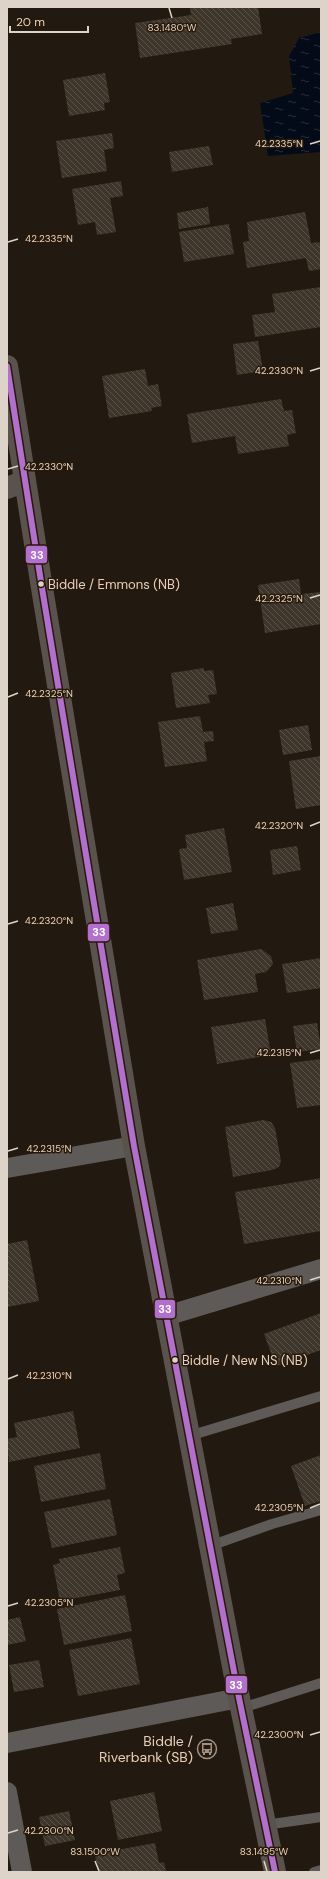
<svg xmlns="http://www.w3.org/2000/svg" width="328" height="1879" font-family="'DM Sans',sans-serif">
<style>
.water{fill:url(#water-ripples)}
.building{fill:url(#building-back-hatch)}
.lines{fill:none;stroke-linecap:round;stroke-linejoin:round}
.lane{stroke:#5e5a57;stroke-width:10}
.street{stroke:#5e5a57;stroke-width:20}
.secondary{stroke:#59524d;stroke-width:22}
.bus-1-casing{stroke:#2a1908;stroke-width:9}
.bus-1{stroke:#b36fd0;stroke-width:6}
.ticks{fill:none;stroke:#ded3c8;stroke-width:1.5}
.bus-dot{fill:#ded3c8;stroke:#2a1908;stroke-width:1.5}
.labels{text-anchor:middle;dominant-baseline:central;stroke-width:3;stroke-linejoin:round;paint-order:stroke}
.bus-label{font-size:13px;fill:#ded3c8;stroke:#2a1908;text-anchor:start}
.poi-label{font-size:14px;fill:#ded3c8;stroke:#2a1908;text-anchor:end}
.ticks-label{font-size:10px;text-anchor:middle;fill:#ded3c8;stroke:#2a1908;stroke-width:3;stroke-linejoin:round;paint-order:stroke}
.line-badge{stroke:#2a1908;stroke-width:1.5}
.badge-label{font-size:11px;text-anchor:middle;font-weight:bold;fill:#fff}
</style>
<defs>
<pattern id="water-ripples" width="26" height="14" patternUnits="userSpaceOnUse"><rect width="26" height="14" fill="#030b19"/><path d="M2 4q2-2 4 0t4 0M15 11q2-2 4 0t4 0" fill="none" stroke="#272e39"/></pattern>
<pattern id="building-back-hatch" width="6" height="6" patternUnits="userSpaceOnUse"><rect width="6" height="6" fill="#3f362b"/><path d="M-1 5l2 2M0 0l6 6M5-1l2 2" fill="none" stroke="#5a5248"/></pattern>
</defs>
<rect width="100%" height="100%" fill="#221910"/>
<path class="water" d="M321,32V152L268,156L260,103L293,93L289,56L299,38Z"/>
<g class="building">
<path d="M190,7H258L262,34L231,39L232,44L140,58L135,23L191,15Z"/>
<path d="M105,73L110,102L104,103L105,110L69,116L63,80Z"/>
<path d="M112,133L114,148L104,150L107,171L62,178L56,141Z"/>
<path d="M209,146L213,165L172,172L169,152Z"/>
<path d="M121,181L123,196L110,198L116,232L97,235L95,222L78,225L72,189Z"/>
<path d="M208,207L210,224L179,229L177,213Z"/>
<path d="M305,212L311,243L321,242V269L309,271L306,258L247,268L243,242L249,241L247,222Z"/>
<path d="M229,224L234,254L184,262L179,232Z"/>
<path d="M321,287V327L255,337L252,315L275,312L272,294Z"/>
<path d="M258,341L263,371L237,375L233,344Z"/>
<path d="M145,369L148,386L158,384L162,406L151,408L152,411L109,418L102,376Z"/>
<path d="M281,399L284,411L292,410L296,433L287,435L289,446L238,454L235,436L192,443L187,414Z"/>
<path d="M299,579L301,594L321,592V624L265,633L258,585Z"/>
<path d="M204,668V671L213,670L217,694L208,695L210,703L176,708L171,673Z"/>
<path d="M200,716L203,732L213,731L214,741L204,742L207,761L165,767L158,722Z"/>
<path d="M308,725L312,750L283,755L279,730Z"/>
<path d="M321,756V805L296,809L289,761Z"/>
<path d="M224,828L232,872L184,880L179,849L187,848L185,835Z"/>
<path d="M297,846L301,870L273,875L270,850Z"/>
<path d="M233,903L238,930L211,934L206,908Z"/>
<path d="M261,949L271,956L273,964L266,972L255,974L258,992L204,1000L197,960Z"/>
<path d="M321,958V988L287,993L282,964Z"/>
<path d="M265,1019L271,1055L217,1064L211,1027Z"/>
<path d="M317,1023L321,1049L297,1052L293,1026Z"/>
<path d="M321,1059V1105L297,1108L290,1063Z"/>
<path d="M263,1120L271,1122L275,1128L281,1161L279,1167L272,1170L233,1177L225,1127Z"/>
<path d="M321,1178V1231L244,1244L235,1192Z"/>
<path d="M27,1240L39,1301L7,1307V1244Z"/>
<path d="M321,1313V1350L276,1366L264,1334Z"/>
<path d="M73,1411L80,1448L9,1462L7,1439L17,1437L14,1423Z"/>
<path d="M100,1453L106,1489L41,1502L34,1466Z"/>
<path d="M321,1455V1501L305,1506L291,1466Z"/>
<path d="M110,1499L117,1535L52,1548L44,1512Z"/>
<path d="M120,1547L125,1573L117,1575L120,1590L60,1601L53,1565L60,1563L59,1559Z"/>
<path d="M125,1595L132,1631L64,1645L57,1609Z"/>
<path d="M20,1617L26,1641L7,1645V1620Z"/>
<path d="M131,1638L140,1684L78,1696L69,1650Z"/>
<path d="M39,1660L44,1687L14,1692L9,1665Z"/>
<path d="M154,1792L162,1831L118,1840L110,1801Z"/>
<path d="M69,1811L75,1840L45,1846L39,1817Z"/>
<path d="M155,1843L159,1863L164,1862L166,1872H98L95,1854Z"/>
</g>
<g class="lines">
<g class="lane">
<path d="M189,1436L321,1396"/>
<path d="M210,1546L272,1524L321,1510"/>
<path d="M242,1708L321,1683"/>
<path d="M265,1825L321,1817"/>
<path d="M314,1872L321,1870"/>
</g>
<g class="street">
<path d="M7,1168L134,1146"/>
<path d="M166,1316L321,1269"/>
<path d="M7,1743L239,1698"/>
<path d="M7,1792L22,1872"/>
</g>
<g class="secondary">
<path d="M7,366L42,588L134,1146L239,1698L275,1872"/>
<path d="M7,488L25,481"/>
</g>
<g class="bus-1-casing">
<path id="bus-1" d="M7,366L42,588L134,1146L239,1698L275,1872"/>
</g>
<use href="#bus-1" class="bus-1"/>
</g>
<path class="ticks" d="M169,8L172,18M310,144L320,141M8,242L18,239M310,371L320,368M8,469L18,466M310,598L320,595M8,697L18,693M310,826L320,822M8,924L18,921M310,1053L320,1050M8,1151L18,1148M310,1280L320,1277M8,1379L18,1375M310,1508L320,1504M8,1606L18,1603M310,1735L320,1732M8,1833L18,1830M95,1861L99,1871M264,1861L267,1871"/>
<defs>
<g id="bus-ring" transform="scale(1)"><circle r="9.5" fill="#2a1908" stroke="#9c9288" stroke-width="1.5"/><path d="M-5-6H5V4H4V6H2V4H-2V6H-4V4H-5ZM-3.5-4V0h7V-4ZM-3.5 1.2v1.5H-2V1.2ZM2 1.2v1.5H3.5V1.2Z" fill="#9c9288"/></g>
</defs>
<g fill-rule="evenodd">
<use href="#bus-ring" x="207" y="1749"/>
</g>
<g class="bus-dot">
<circle cx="41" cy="584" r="3.5"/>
<circle cx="175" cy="1360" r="3.5"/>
</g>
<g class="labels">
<g class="bus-label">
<text x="48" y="584">Biddle / Emmons (NB)</text>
<text x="182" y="1360">Biddle / New NS (NB)</text>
</g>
<g class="poi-label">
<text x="193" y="1741">Biddle /<tspan x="193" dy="16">Riverbank (SB)</tspan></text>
</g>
</g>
<g class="ticks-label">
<text x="172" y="31">83.1480°W</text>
<text x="279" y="147">42.2335°N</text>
<text x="49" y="242">42.2335°N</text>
<text x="279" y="374">42.2330°N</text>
<text x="49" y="470">42.2330°N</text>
<text x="279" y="602">42.2325°N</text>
<text x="49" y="697">42.2325°N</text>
<text x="279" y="829">42.2320°N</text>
<text x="49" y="924">42.2320°N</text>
<text x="279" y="1056">42.2315°N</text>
<text x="49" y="1152">42.2315°N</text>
<text x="279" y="1284">42.2310°N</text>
<text x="49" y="1379">42.2310°N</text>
<text x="279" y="1511">42.2305°N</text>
<text x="49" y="1606">42.2305°N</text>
<text x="279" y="1738">42.2300°N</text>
<text x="49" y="1834">42.2300°N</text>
<text x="95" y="1855">83.1500°W</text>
<text x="264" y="1855">83.1495°W</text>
</g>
<g class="line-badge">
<rect x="25" y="545" width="23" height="19" rx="4" fill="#b36fd0"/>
<rect x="87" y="923" width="23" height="19" rx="4" fill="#b36fd0"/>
<rect x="154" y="1299" width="22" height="20" rx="4" fill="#b36fd0"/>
<rect x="225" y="1675" width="23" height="19" rx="4" fill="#b36fd0"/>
</g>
<g class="badge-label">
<text x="37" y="559">33</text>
<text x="99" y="936">33</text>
<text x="165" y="1313">33</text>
<text x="236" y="1689">33</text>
</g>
<rect width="328" height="1879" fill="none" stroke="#ded3c8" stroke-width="16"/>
<path d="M10 26v6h78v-6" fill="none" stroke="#ded3c8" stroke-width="2"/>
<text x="16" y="26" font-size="12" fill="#ded3c8" stroke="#2a1908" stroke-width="3" paint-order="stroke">20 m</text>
</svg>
